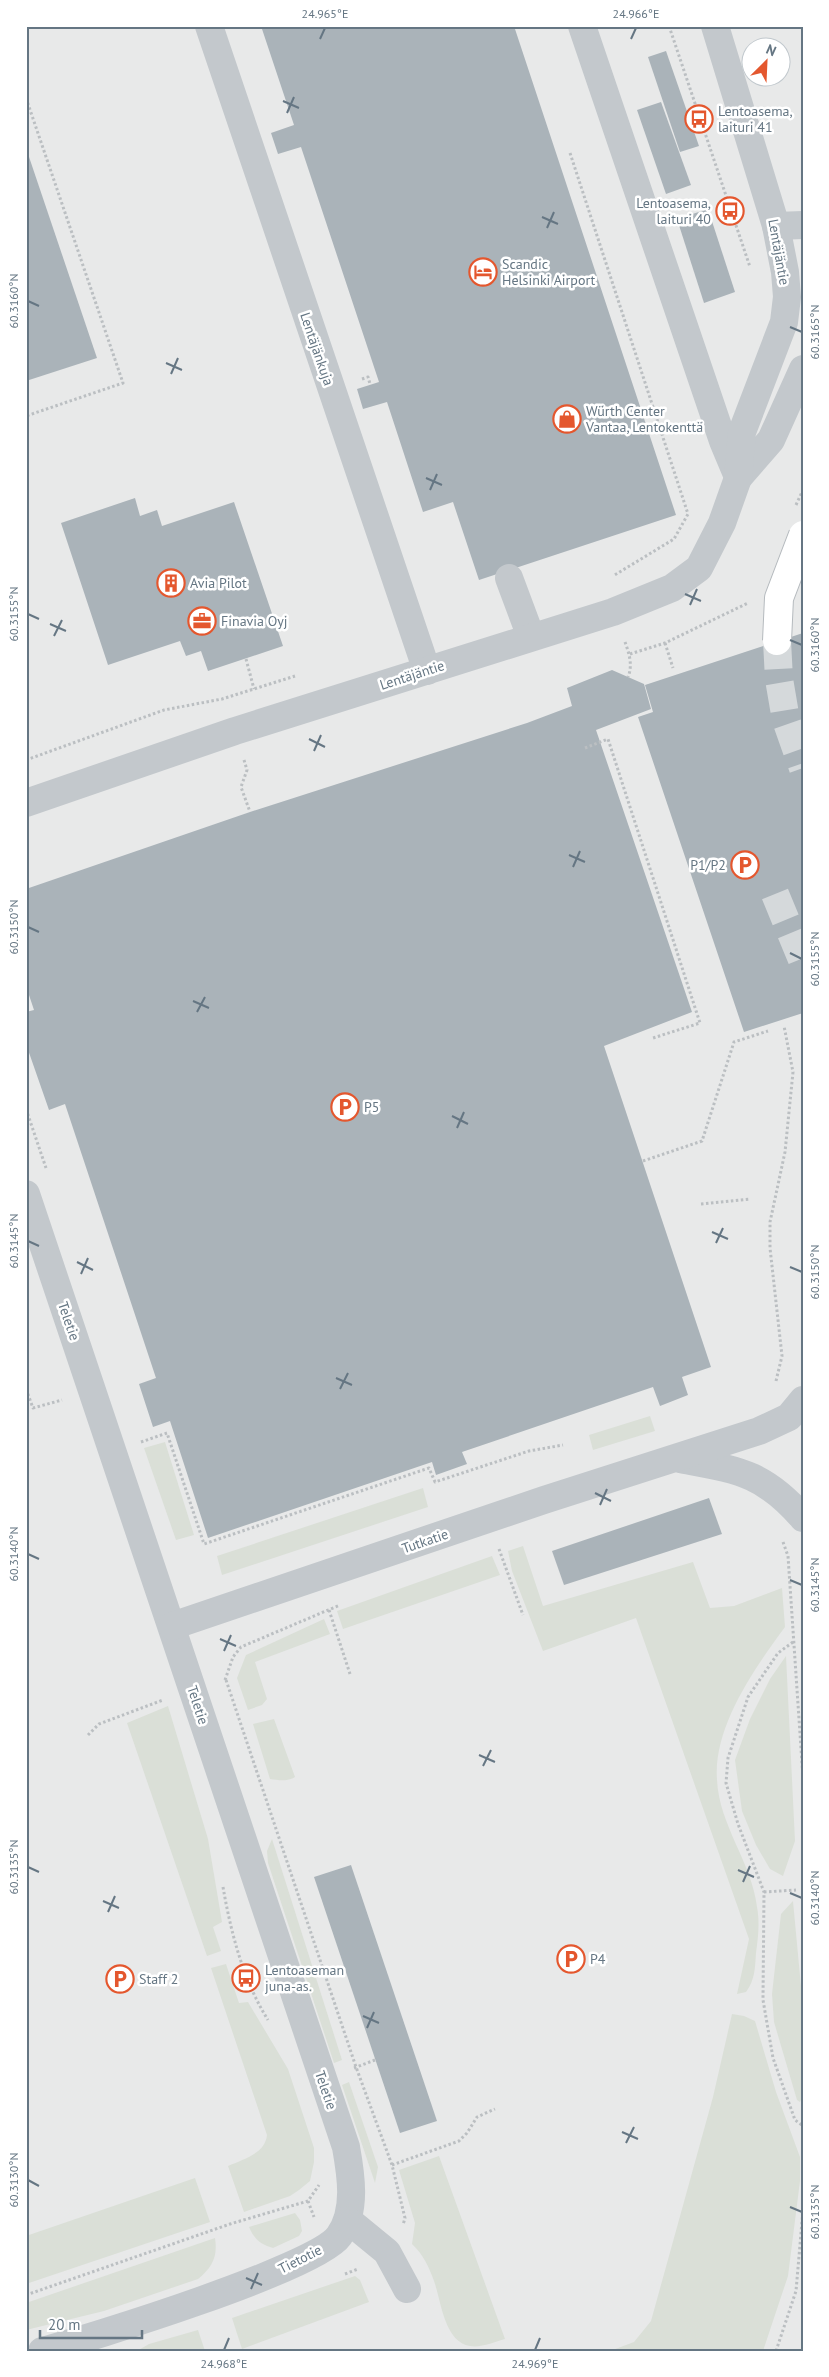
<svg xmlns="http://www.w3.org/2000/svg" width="829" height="2377" font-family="'PT Sans',sans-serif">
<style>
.built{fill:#e8e9e9;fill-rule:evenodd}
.green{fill:#dadfd7}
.building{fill:#aab3b9}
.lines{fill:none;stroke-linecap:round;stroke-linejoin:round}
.minor-tunnel{stroke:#d5d9db;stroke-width:28;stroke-dasharray:28 14;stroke-linecap:butt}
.major-tunnel{stroke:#d5d9db;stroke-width:28;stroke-dasharray:28 14;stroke-linecap:butt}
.path{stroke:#bbbfc2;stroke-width:3;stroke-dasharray:2.5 2.5;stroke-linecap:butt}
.minor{stroke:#c3c8cc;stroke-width:28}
.major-bridge-casing{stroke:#b5babe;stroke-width:30;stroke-linecap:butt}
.path-bridge{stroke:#bbbfc2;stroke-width:3;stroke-dasharray:2.5 2.5;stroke-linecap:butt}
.major-bridge{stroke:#fff;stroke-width:28}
.ticks{fill:none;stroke:#657683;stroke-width:2}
.labels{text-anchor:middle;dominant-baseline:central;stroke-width:5;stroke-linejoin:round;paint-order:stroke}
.poi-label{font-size:14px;fill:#657683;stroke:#fff;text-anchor:start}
.street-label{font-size:14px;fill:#657683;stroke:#fff}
.neatline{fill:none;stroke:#657683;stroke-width:2}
.ticks-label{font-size:12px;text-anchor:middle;fill:#657683}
</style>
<rect width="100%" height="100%" fill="#fafaf8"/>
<path class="built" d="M26,26H803V2351H26ZM752,48H782V78H752Z"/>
<g class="green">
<path d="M650,1416L655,1431L593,1450L589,1435Z"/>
<path d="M165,1442L194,1535L176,1540L144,1448Z"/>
<path d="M423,1488L428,1507L222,1575L217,1556Z"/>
<path d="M523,1546L543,1606L693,1562L710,1608L734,1606L782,1588L785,1627C755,1668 713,1726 717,1780C719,1825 752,1863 757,1907C760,1923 758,1938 756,1953C755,1968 755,1980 746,1992L737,1994L749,1939L636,1618L543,1651L512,1571L508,1551Z"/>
<path d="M492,1556L500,1575L343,1629L337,1611Z"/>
<path d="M324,1619L330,1634L255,1662L267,1699L262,1705L248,1710L237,1678L246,1655Z"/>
<path d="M786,1656L795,1841L783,1876L770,1869L756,1845L742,1811L735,1760L750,1719L770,1679Z"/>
<path d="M168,1706L208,1839L222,1922L213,1927L221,1951L207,1956L127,1723Z"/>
<path d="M274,1719L295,1777C287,1782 278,1780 270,1779L253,1724Z"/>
<path d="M272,1839L342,2060L334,2063L268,1863L267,1851Z"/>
<path d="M793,1901L803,2008V2096L800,2102L797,2100L774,2022L772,1994L781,1914Z"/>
<path d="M226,1964L239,2003L248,2002L288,2069L314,2148V2162L310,2181L299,2190L290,2196L244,2212L228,2166C243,2159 265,2154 267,2135L211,1968Z"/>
<path d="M732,2014L744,2016L755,2021L776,2092L800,2157V2181L788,2276L763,2351H610L634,2342L651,2321L713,2097Z"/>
<path d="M349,2082L378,2167L375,2183L342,2085Z"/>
<path d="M439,2156L505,2339C494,2342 481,2348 470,2346C444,2342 441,2300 434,2281C429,2267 423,2254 412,2244L415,2223L399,2170Z"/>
<path d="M195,2178L210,2222L26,2284V2236Z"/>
<path d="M295,2213L300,2220L302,2231L299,2236L273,2248C261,2245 254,2239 249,2227Z"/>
<path d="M215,2238C218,2257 212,2267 198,2279L104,2311L26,2330V2303Z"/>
<path d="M355,2276L360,2280L369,2302L242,2349L232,2318Z"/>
<path d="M198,2330L205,2351H137L149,2344Z"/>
</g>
<g class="building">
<path d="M261,26H514L676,515L479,580L453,502L423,512L387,402L363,409L357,389L379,382L301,147L278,154L271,133L294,125Z"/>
<path d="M666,51L699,146L680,152L648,57Z"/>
<path d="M661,102L691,185L666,194L637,110Z"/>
<path d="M26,148L97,358L26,381Z"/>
<path d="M708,209L735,292L704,303L677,219Z"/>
<path d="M135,498L140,516L157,510L162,526L234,502L283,646L208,671L201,651L186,656L180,641L108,665L61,523Z"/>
<path d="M803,633V1013L744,1032L638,717L653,712L645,685Z"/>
<path d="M612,670L644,684L651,709L596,730L692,1012L604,1046L711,1367L682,1377L688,1395L660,1406L653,1387L462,1452L467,1464L436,1475L432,1462L208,1538L170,1421L153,1427L139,1384L156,1378L65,1104L49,1110L26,1044V1012L34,1010L26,986V889L250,812L527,723L572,706L567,688Z"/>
<path d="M709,1498L722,1534L564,1585L552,1551Z"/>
<path d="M351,1865L437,2121L400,2133L314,1877Z"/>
</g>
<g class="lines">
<path class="minor-tunnel" d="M775,894L803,962"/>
<path class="major-tunnel" d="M777,641L779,679L786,720L803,768"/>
<g class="path">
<path d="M669,26L750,267"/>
<path d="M26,98L123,383L26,416"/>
<path d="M570,153L688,514L674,539L613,576"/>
<path d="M362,379L368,377L370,384"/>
<path d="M796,505L803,490"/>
<path d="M625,642C629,653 633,665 628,677"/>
<path d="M665,643L673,668"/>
<path d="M630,654L665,643L748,603"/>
<path d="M246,659L254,689"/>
<path d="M585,748L608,739L700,1023L653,1038"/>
<path d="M26,760L164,710L222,699L295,676"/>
<path d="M244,760L247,770L241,787L250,812"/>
<path d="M26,1109L46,1168"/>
<path d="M701,1204L750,1199"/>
<path d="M776,1381L782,1356L770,1248V1222L785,1152L793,1072L784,1026"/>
<path d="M26,1389L33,1408L62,1400"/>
<path d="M141,1442L167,1433L204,1544L429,1468L435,1482L529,1451L563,1445"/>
<path d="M783,1542L788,1556L803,1778"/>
<path d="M499,1549L523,1615"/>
<path d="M329,1610L350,1674"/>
<path d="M793,1642L778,1653L748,1697L728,1758L726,1783L738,1824L764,1892L763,2000L773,2058L795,2120L803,2126"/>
<path d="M225,1680L233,1657L241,1647L340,1605"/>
<path d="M226,1680L356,2067L392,2165L405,2218L403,2225"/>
<path d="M88,1735L99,1724L163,1700"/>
<path d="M223,1887C231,1933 243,1980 268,2020"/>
<path d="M764,1892L796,1890"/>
<path d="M354,2068L375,2060"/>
<path d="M392,2165L459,2141L467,2133L477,2117L495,2109"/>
<path d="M308,2201L314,2217"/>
<path d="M345,2274L358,2269"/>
<path d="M26,2295L230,2224L308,2201L319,2185"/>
<path d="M776,2351L796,2291L803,2210"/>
</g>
<g class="minor">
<path d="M209,26L427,671"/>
<path d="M582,26L723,441L736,472"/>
<path d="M776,226L803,225"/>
<path d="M738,478L771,440L803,369"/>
<path d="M509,578L531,637"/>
<path d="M26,803L235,731L613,612L672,588L699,568L722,523L738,478L742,432L784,322L787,297L785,272L776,226L715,26"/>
<path d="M26,1194L346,2147C351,2175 357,2211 339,2236C317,2268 90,2338 42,2351"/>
<path d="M680,1459C737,1470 763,1472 803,1518"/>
<path d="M172,1626L544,1500L759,1431L789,1417L803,1400"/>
<path d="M348,2220L387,2252L407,2289"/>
</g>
<g class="major-bridge-casing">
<path id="major-bridge" d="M777,641L779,598L803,535"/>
</g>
<path class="path-bridge" d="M643,1161L702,1141L734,1042L768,1031"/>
<use href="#major-bridge" class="major-bridge"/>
</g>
<path class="ticks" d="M320,39L325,28M631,39L636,28M283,101L299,108M287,113L294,97M542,217L558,224M547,228L554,212M28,301L39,306M790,327L802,332M166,363L182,370M171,374L178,358M426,478L442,485M430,490L437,474M685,594L701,601M690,605L697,589M28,614L39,619M50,624L66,631M54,636L62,620M790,640L802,645M309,739L325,747M314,751L321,735M569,855L585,862M573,867L580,851M28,927L39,932M790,953L802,959M193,1001L209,1008M197,1012L205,997M452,1116L468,1124M457,1128L464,1112M712,1232L728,1239M28,1241L39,1246M716,1243L723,1228M77,1262L93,1270M790,1267L802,1272M81,1274L88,1258M336,1378L352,1385M340,1389L348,1373M595,1493L611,1501M600,1505L607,1489M28,1554L39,1559M790,1580L802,1585M220,1639L236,1646M224,1651L231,1635M479,1755L495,1762M483,1766L491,1750M28,1867L39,1872M738,1870L754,1877M743,1882L750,1866M790,1893L802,1898M103,1901L119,1908M108,1912L115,1896M363,2016L379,2023M367,2028L374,2012M622,2132L638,2139M626,2143L634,2127M28,2180L39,2186M790,2207L802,2212M246,2278L262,2285M251,2289L258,2273M224,2350L229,2338M535,2350L540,2338"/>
<defs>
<g id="bus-ring" transform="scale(1.4375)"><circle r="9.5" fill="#fff" stroke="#e4572e" stroke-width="1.5"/><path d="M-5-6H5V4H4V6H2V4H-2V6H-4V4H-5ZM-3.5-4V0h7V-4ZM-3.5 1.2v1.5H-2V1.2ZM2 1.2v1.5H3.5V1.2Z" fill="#e4572e"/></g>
<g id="hotel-ring" transform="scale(1.4375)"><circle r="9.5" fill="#fff" stroke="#e4572e" stroke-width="1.5"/><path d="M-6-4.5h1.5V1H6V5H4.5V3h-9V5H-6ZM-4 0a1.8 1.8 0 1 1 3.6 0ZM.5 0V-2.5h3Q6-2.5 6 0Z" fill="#e4572e"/></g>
<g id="shop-ring" transform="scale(1.4375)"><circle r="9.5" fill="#fff" stroke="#e4572e" stroke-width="1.5"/><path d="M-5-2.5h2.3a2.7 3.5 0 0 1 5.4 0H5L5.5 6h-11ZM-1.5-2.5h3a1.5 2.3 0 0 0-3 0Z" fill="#e4572e"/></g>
<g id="building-ring" transform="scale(1.4375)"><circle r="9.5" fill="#fff" stroke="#e4572e" stroke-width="1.5"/><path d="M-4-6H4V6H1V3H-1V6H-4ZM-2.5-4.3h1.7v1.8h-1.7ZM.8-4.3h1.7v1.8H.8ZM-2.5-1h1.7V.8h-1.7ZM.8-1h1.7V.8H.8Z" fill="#e4572e"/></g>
<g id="office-ring" transform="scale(1.4375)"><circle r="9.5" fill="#fff" stroke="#e4572e" stroke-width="1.5"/><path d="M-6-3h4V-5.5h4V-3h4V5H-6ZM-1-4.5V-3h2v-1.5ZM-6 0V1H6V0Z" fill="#e4572e"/></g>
<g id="parking-ring" transform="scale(1.4375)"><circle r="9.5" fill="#fff" stroke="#e4572e" stroke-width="1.5"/><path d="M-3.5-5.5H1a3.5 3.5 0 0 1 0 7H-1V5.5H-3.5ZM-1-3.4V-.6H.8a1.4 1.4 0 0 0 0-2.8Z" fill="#e4572e"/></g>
</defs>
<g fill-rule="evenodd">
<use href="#bus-ring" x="699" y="119"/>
<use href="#bus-ring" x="730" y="211"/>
<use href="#hotel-ring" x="483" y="272"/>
<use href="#shop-ring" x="567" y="419"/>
<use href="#building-ring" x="171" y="583"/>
<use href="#office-ring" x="202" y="621"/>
<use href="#parking-ring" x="745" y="865"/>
<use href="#parking-ring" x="345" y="1107"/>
<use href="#parking-ring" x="571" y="1959"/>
<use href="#bus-ring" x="246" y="1978"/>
<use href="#parking-ring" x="120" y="1979"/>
</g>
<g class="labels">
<g class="poi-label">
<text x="718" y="111">Lentoasema,<tspan x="718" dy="16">laituri 41</tspan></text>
<text x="711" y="203" text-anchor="end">Lentoasema,<tspan x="711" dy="16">laituri 40</tspan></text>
<text x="502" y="264">Scandic<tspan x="502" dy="16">Helsinki Airport</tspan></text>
<text x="586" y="411">Würth Center<tspan x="586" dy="16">Vantaa, Lentokenttä</tspan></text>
<text x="190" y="583">Avia Pilot</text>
<text x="221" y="621">Finavia Oyj</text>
<text x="726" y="865" text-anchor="end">P1/P2</text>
<text x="364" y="1107">P5</text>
<text x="590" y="1959">P4</text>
<text x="265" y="1970">Lentoaseman<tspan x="265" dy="16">juna-as.</tspan></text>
<text x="139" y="1979">Staff 2</text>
</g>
<g class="street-label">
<text transform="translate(779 252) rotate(80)">Lentäjäntie</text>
<text transform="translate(317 349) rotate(71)">Lentäjänkuja</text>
<text transform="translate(412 675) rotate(-18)">Lentäjäntie</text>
<text transform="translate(69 1321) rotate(71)">Teletie</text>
<text transform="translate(425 1541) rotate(-19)">Tutkatie</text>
<text transform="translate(198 1705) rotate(72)">Teletie</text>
<text transform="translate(326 2090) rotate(71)">Teletie</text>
<text transform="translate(300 2259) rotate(-27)">Tietotie</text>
</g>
</g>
<rect width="829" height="2377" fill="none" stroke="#ffffff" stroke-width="55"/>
<g transform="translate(766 62) rotate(24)"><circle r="24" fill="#ffffff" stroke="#c1c8cd"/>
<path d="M0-4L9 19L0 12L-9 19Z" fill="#e4572e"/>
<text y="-8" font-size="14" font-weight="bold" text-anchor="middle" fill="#657683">N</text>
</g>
<path d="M40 2330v8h102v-8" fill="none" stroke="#657683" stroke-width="2.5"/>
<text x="48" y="2330" font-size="15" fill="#657683" stroke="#ffffff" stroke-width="4" paint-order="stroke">20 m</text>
<rect x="28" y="28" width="774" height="2322" class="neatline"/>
<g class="ticks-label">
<text x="325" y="18">24.965°E</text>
<text x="636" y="18">24.966°E</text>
<text transform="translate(14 301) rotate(-90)" y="4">60.3160°N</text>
<text transform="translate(815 332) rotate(-90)" y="4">60.3165°N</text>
<text transform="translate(14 614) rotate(-90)" y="4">60.3155°N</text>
<text transform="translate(815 645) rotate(-90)" y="4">60.3160°N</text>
<text transform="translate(14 927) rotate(-90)" y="4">60.3150°N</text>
<text transform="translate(815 959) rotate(-90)" y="4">60.3155°N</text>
<text transform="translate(14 1241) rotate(-90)" y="4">60.3145°N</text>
<text transform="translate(815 1272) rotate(-90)" y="4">60.3150°N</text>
<text transform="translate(14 1554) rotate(-90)" y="4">60.3140°N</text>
<text transform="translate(815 1585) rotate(-90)" y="4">60.3145°N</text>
<text transform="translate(14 1867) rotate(-90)" y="4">60.3135°N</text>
<text transform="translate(815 1898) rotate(-90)" y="4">60.3140°N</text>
<text transform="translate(14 2180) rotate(-90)" y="4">60.3130°N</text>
<text transform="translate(815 2212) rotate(-90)" y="4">60.3135°N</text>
<text x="224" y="2368">24.968°E</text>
<text x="535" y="2368">24.969°E</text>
</g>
</svg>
